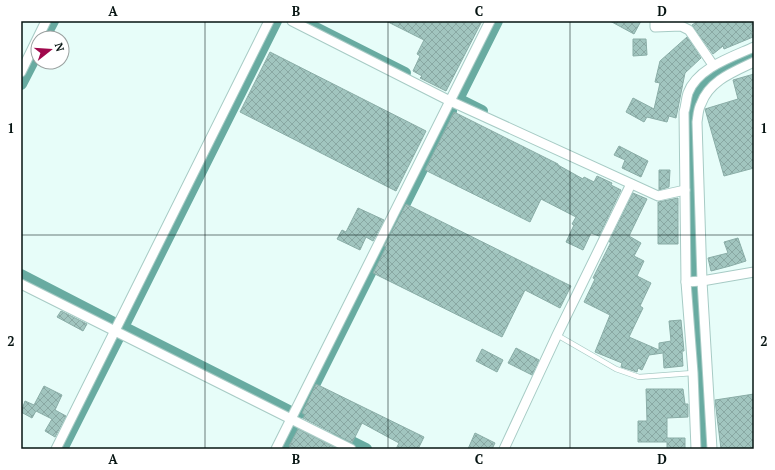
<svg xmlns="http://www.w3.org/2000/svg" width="775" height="470" font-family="'PT Serif',serif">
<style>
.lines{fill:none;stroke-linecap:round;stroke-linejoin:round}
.canal{stroke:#68aba1;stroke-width:12}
.building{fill:url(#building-cross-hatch);stroke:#8aada7}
.lane-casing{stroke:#a7cbc5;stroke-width:6}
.street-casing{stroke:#a7cbc5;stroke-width:11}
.lane{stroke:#fff;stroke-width:4.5}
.street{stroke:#fff;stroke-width:9}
.grid{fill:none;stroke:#061412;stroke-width:1;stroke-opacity:0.55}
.neatline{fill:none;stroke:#061412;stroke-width:1.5}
.grid-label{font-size:13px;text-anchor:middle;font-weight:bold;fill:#061412}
</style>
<defs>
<pattern id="building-cross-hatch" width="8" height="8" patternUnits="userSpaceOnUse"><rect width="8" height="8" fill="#a1c5bf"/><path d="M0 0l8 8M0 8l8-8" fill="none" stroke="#89a8a3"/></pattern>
</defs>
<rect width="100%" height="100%" fill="#e7fdf9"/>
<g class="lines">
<g class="canal">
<path d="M302,21L405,73"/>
<path d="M44,38L53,21"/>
<path d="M21,84L38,51"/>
<path d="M482,111L458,99L497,21"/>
<path d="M21,275L114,323"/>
<path d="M123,327L276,21"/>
<path d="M125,328L291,412"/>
<path d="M300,413L451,111"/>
<path d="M338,435L366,449"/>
<path d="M62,449L119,336"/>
<path d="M282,449L292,429"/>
<path d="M702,449L688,122C696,76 717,72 754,53"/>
</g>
</g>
<g class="building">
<path d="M386,21H482L446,91L420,78L422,76L413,71L420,56L417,54L424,40Z"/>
<path d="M610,21H641L634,34Z"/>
<path d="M698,21H754V30L751,32L753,37L724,49L723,46L713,54L692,25Z"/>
<path d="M687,37L701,58L685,73L676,118L669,116L667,122L647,117L644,122L626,112L633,98L654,109L660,83L655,82L660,61Z"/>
<path d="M633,39H646L647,55L633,56Z"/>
<path d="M270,52L426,131L396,191L240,112Z"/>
<path d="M754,74V168L724,176L705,109L738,99L733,80Z"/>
<path d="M454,112L558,164V165L583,179L584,177L594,182L597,176L612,183L611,185L621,190L599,236L591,233L583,250L566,242L574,225L572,224L576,217L541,199L530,222L425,170Z"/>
<path d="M619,146L648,161L641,177L622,168L625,160L614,155Z"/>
<path d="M659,170H670L669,187L659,190Z"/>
<path d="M633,193L647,199L629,236L641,243L634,256L644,261L637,276L651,283L640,306L643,308L629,337L659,350V343L671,341L669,321L681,320L684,351H682L683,366L664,368L663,353L649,355L642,370L638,368L637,372L621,367L622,363L595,352L610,315L584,302L595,279L593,278L611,242H609Z"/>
<path d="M678,198V244H658V202Z"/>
<path d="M406,204L571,286L560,308L525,290L502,337L373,273L386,247L384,246Z"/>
<path d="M358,208L384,220L373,241L366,237L360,250L337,239L342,230L346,232Z"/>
<path d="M738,238L746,261L730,266L711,271L708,258L728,253L724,242Z"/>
<path d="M61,311L87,324L83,331L57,317Z"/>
<path d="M516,348L539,360L532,375L508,363Z"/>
<path d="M482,349L503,360L497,372L476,361Z"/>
<path d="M316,384L424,437L418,449H396L399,443L362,423L352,443L303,418L305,415L302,413Z"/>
<path d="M44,386L62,395L55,410L66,416L55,437L45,431L52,419L36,411L32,418L21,412L25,401L34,405Z"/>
<path d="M646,389H683L685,404H688V417L667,418V438H685V449H667V442H638V421H647Z"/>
<path d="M754,394V449H721L715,400Z"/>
<path d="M298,429L338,449H296L289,446Z"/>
<path d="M475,433L495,443L492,449H468Z"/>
</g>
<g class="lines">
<g class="lane-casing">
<path id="lane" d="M557,335L616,369L639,377L693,373"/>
</g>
<g class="street-casing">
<g id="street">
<path d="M292,21L450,101L658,196L685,190"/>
<path d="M655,21V27L681,26L689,30L713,65"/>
<path d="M21,72L46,21"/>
<path d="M686,282L702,281L754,272"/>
<path d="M21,284L351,449"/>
<path d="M56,449L269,21"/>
<path d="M276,449L490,21"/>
<path d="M504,449L557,335L631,184"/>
<path d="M696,449L693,373L686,282L684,112C686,106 686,99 688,93C697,68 732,57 754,47"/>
<path d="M712,449L702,281L697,122C698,116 698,109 701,104C709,81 733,72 754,62"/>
</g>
</g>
<use href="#lane" class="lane"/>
<use href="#street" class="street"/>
</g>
<path class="grid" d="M205,21V449M388,21V449M570,21V449M21,235H754"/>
<rect width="775" height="470" fill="none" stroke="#ffffff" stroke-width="44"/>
<g transform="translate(50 50) rotate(73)"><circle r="19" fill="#ffffff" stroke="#9ba1a0"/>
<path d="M0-3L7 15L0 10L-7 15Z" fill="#a0084c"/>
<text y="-6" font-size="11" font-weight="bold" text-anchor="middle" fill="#061412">N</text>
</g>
<rect x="22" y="22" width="731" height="426" class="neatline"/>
<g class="grid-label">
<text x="113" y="16">A</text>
<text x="296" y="16">B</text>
<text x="479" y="16">C</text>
<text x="662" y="16">D</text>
<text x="11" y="133">1</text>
<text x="764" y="133">1</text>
<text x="11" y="346">2</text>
<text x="764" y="346">2</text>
<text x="113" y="464">A</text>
<text x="296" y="464">B</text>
<text x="479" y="464">C</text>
<text x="662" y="464">D</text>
</g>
</svg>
